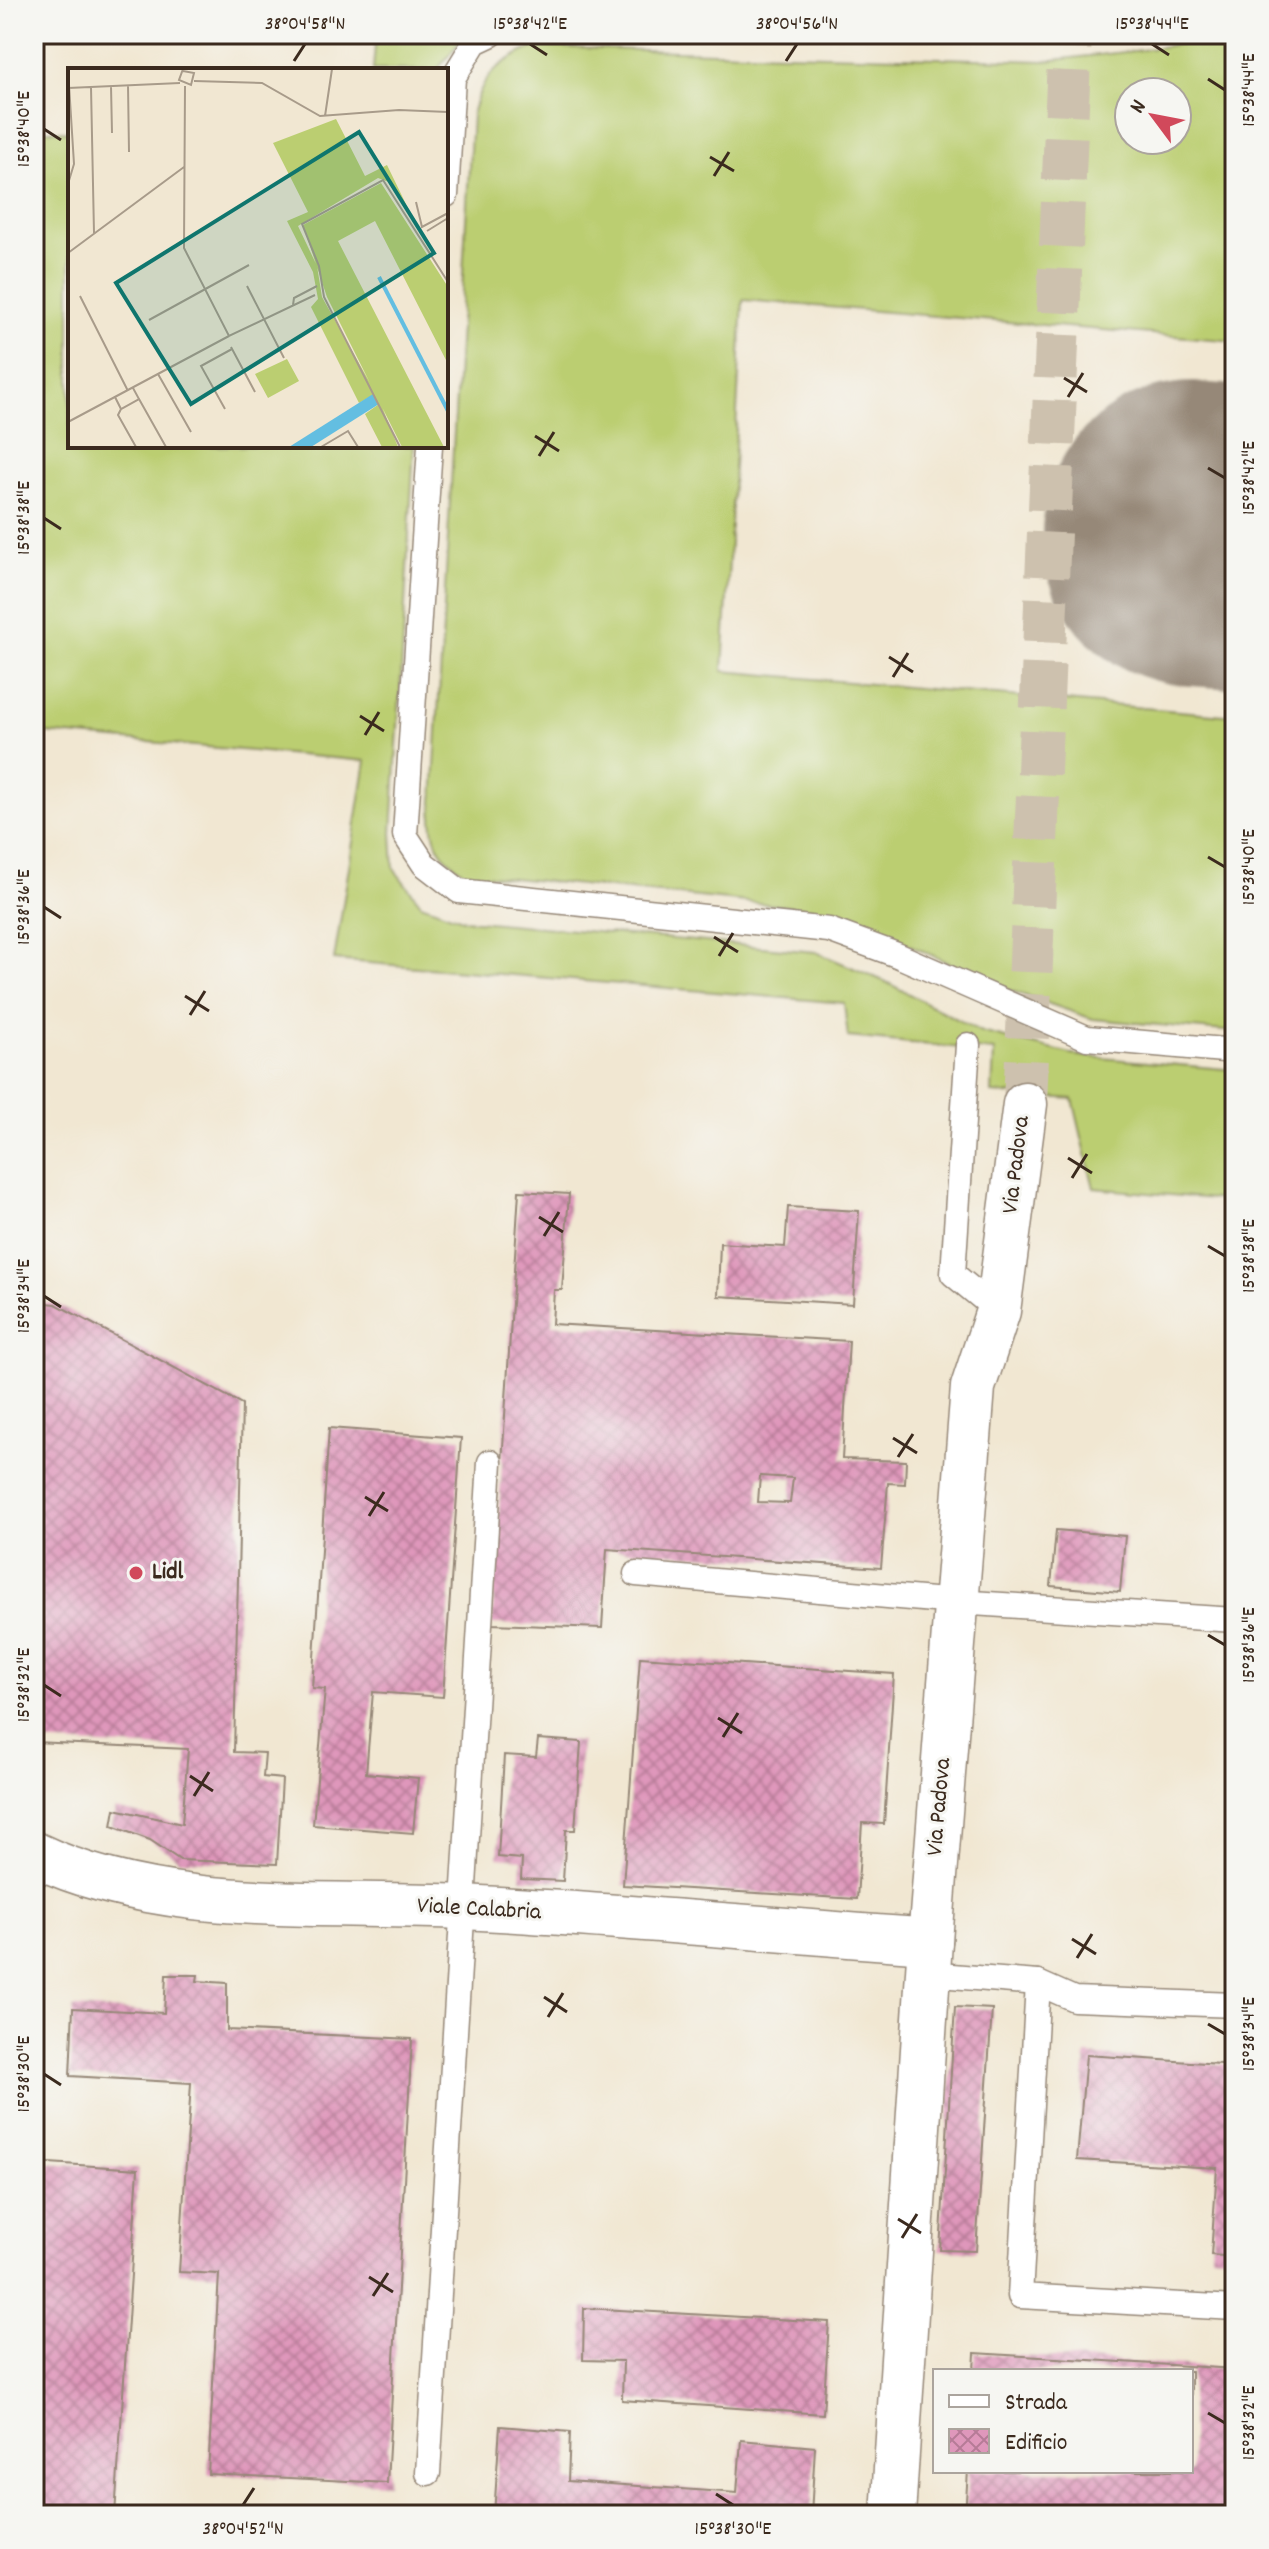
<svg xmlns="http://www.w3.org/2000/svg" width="1269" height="2549" font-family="Dekko,sans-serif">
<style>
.grass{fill:#bbce71;stroke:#7b7c48;stroke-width:2;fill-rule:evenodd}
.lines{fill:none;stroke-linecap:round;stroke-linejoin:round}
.runway{stroke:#968878;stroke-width:304}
.building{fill:url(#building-cross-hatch);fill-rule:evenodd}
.secondary-tunnel{stroke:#cdc1ae;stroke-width:44;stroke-dasharray:44 22;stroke-linecap:butt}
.service-casing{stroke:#968878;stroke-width:27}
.tertiary-casing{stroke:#968878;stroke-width:47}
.secondary-casing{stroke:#968878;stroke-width:47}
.service{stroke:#fff;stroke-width:24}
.tertiary{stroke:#fff;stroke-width:44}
.secondary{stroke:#fff;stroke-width:44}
.ticks{fill:none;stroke:#3b2a1e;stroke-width:3}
.poi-dot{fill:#d1495b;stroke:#f6f6f2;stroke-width:3}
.labels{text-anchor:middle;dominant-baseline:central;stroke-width:6;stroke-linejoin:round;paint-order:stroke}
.street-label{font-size:24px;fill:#3b2a1e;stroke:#f6f6f2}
.poi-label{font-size:24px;font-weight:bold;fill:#3b2a1e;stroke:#f6f6f2;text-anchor:start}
.inset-river{fill:none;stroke:#63bee1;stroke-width:4}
.inset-road{fill:none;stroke:#a89b8a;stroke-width:2}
.view{fill:#0f766e;fill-opacity:0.15;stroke:#0f766e;stroke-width:4}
.inset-edge{fill:none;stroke:#3b2a1e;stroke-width:4}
.neatline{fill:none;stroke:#3b2a1e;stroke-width:3}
.ticks-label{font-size:20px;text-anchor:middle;fill:#3b2a1e}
</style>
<defs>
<pattern id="building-cross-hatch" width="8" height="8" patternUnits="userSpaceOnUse" patternTransform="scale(2)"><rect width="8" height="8" fill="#df97bb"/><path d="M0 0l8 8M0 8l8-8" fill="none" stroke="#b67b97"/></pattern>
</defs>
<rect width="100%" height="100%" fill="#f6f6f2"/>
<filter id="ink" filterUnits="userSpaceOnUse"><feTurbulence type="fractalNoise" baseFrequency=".0125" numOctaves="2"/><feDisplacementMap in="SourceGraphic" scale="16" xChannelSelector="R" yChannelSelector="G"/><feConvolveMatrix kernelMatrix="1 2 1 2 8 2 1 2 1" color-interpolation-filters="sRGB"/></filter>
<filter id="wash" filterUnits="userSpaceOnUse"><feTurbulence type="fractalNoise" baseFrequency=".006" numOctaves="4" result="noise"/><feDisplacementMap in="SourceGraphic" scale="32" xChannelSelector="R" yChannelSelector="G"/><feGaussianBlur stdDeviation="1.8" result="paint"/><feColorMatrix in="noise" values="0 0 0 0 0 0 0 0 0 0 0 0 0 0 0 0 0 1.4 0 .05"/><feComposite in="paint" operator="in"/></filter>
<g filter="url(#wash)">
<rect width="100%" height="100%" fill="#f1e7d2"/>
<g class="grass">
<path d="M376,34H466L437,70H373Z"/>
<path d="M1235,35V341L743,300L723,671L1235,716V1032L1093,1019L1009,990L834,911L465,873C442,856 434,849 432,819L472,115C482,75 497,63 534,47L1045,61L1142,50ZM1129,92H1177V140H1129Z"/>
<path d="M34,129L70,132V446H414L392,833L394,869L421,904L465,920L816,952L886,982L981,1032L1079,1056L1235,1070V1201L1094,1188L1073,1099L992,1093L994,1051L848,1037L844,1003L334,960L366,761L34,732Z"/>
</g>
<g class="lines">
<path class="runway" d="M1194,534L1235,537"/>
</g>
<g id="blocks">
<g class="building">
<path d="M519,1191L569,1194L562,1290H554L552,1324L849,1341L842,1459L906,1461L905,1484L888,1483L881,1568L607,1549L602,1628L492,1624ZM760,1476L793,1478L790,1503L758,1502Z"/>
<path d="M788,1207L859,1211L853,1304L718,1296L720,1243L785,1247Z"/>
<path d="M37,1302L56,1304L242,1404L234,1752L265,1753L263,1777L282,1779L277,1864L180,1860L150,1840L112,1826L115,1809L182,1824L188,1749L34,1742V1367Z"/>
<path d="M329,1428L461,1438L443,1697L373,1692L366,1773L418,1778L413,1833L313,1825L325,1689L312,1688Z"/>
<path d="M1056,1530L1125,1536L1120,1592L1051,1586Z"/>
<path d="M640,1657L894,1674L884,1824L862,1823L857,1899L623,1885Z"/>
<path d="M538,1739L581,1742L575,1830H566L563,1881L521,1879L522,1859L498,1857L504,1755L536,1757Z"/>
<path d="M166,1975H198L197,1981L227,1983V2030L412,2039L387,2483L208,2474L219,2274L179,2272L191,2083L70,2076L73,2008L164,2013Z"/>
<path d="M955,2007L992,2009L976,2251L940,2250Z"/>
<path d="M1086,2055L1235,2065V2257L1211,2255L1217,2168L1077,2160Z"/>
<path d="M34,2162L138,2169L115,2515H34Z"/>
<path d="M584,2308L829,2322L823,2414L622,2400L623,2361L583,2360Z"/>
<path d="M975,2353L1235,2369V2515H965L968,2471H1191V2371H974Z"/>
<path d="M500,2426L570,2432L568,2481L737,2493L741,2440L815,2447L811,2515H494Z"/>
</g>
</g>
</g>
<g filter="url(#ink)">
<use href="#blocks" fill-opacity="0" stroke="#968878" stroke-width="2"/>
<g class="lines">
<path class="secondary-tunnel" d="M1025,1104L1070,34"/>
<g class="service-casing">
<g id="service">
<path d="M446,195L453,78L475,42L492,34"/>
<path d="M430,446L405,835L424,864L459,891L829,930L897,955L1087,1038L1235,1051"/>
<path d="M968,1045L953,1274L998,1311"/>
<path d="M636,1574L956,1602L1235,1620"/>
<path d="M927,1974L1038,1983L1074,1999L1235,2005"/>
<path d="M1038,1983L1020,2296L1235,2308"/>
<path d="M428,2473L490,1462"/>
</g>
</g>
<g class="tertiary-casing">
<path id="tertiary" d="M893,2515L930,1941"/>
</g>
<g class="secondary-casing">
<path id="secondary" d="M34,1854C165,1917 322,1900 464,1907C619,1915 774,1930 930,1941L973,1387L998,1311L1025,1104"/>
</g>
<use href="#service" class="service"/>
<use href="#tertiary" class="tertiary"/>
<use href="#secondary" class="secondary"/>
</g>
</g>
<path class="ticks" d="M530,44L547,55M1152,44L1169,55M294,61L305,44M786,61L797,44M1208,79L1225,90M44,129L61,140M710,157L734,171M714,176L729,152M1064,378L1087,392M1068,397L1083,373M535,436L559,451M539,456L554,432M1208,468L1225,478M44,518L61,529M889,657L913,672M893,677L908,653M360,716L384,731M365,735L379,712M1208,857L1225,867M44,907L61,918M714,937L738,952M719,956L733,933M185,996L209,1011M190,1015L205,991M1068,1158L1092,1173M1072,1178L1087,1154M539,1217L563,1232M544,1236L559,1212M1208,1246L1225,1256M44,1296L61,1307M893,1438L917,1453M898,1457L913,1434M365,1497L388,1511M369,1516L384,1492M1208,1635L1225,1645M44,1685L61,1696M718,1718L742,1733M723,1737L738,1713M190,1776L213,1791M194,1796L209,1772M1072,1939L1096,1954M1077,1958L1092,1934M544,1997L567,2012M548,2017L563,1993M1208,2024L1225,2034M44,2074L61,2085M898,2219L921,2233M902,2238L917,2214M369,2277L393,2292M373,2296L388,2273M1208,2413L1225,2423M716,2494L733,2505M243,2505L254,2488"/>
<circle class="poi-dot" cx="136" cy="1573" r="8"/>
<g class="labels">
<g class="street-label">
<text transform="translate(1017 1165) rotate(-83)">Via Padova</text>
<text transform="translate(940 1807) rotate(-85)">Via Padova</text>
<text transform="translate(479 1910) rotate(3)">Viale Calabria</text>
</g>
<g class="poi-label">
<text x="152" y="1573">Lidl</text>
</g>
</g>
<g transform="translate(68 68)">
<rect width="380" height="380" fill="#f1e7d2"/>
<path d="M268,51L297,108L319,97L351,163L321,114L310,110L230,158L249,198L254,229L311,331L330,379H314L297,346L311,336L305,327L291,335L243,239L250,231L245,204L219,153L240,144L205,75ZM313,115L380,219V296L307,153L270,173L376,379H334L259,229L235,157ZM219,291L231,313L200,330L187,306Z" fill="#bbce71"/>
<path d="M305,326L311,336L243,379H221Z" fill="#63bee1"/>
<path class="inset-river" d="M311,209L380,343"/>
<path class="inset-road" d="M115,1L111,12L123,17L126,5L115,3M126,13L194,15L252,48L331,42L380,44M60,17L61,84M43,18L44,65M117,18L116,180L161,268L247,227M23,19L26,165M0,20L112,15M257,48L264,1M0,116L6,96L0,1M348,134L354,159L380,145M359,163L380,150M0,185L116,99M179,218L216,290M12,228L60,323M225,237L226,230L249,218M81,252L181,197M163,279L187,324M90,306L123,364M47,329L53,341L71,331L65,320M71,331L98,379M53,341L50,347L68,379M157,341L133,298L164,281M0,354L161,268M253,379L280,363L290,379M332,379L256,229L251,198L234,156L315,112L380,214"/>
<path class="view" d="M291,64L366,185L123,336L48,215Z"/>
<rect width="380" height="380" class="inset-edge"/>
</g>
<rect width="1269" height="2549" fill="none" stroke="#f6f6f2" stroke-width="88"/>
<rect x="933" y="2369" width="260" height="104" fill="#f6f6f2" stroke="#aba49d" stroke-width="2"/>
<rect x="949" y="2395" width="40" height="12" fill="#ffffff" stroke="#aba49d" stroke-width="2"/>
<text x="1005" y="2409" font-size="24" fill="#3b2a1e">Strada</text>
<rect x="949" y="2429" width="40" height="24" fill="url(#building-cross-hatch)" stroke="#aba49d" stroke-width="2"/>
<text x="1005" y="2449" font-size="24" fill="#3b2a1e">Edificio</text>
<g transform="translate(1153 116) rotate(302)"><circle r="38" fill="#f6f6f2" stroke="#aba49d" stroke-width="2"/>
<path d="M0-6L14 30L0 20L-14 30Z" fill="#d1495b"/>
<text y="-12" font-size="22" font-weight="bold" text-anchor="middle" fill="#3b2a1e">N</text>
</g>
<rect x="44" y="44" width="1181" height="2461" class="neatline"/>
<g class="ticks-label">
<text x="305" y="29">38°04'58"N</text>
<text x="530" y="29">15°38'42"E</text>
<text x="797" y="29">38°04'56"N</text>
<text x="1152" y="29">15°38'44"E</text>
<text transform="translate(1247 90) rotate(-90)" y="7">15°38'44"E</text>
<text transform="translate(22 129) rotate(-90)" y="7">15°38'40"E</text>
<text transform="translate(1247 478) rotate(-90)" y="7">15°38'42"E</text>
<text transform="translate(22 518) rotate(-90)" y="7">15°38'38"E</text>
<text transform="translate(1247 867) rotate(-90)" y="7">15°38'40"E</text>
<text transform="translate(22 907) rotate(-90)" y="7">15°38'36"E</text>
<text transform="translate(1247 1256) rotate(-90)" y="7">15°38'38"E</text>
<text transform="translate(22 1296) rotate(-90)" y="7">15°38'34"E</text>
<text transform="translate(1247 1645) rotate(-90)" y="7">15°38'36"E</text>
<text transform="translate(22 1685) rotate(-90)" y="7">15°38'32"E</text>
<text transform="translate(1247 2034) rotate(-90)" y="7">15°38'34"E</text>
<text transform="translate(22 2074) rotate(-90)" y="7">15°38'30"E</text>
<text transform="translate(1247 2423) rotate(-90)" y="7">15°38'32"E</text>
<text x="243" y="2534">38°04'52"N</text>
<text x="733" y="2534">15°38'30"E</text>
</g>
</svg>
